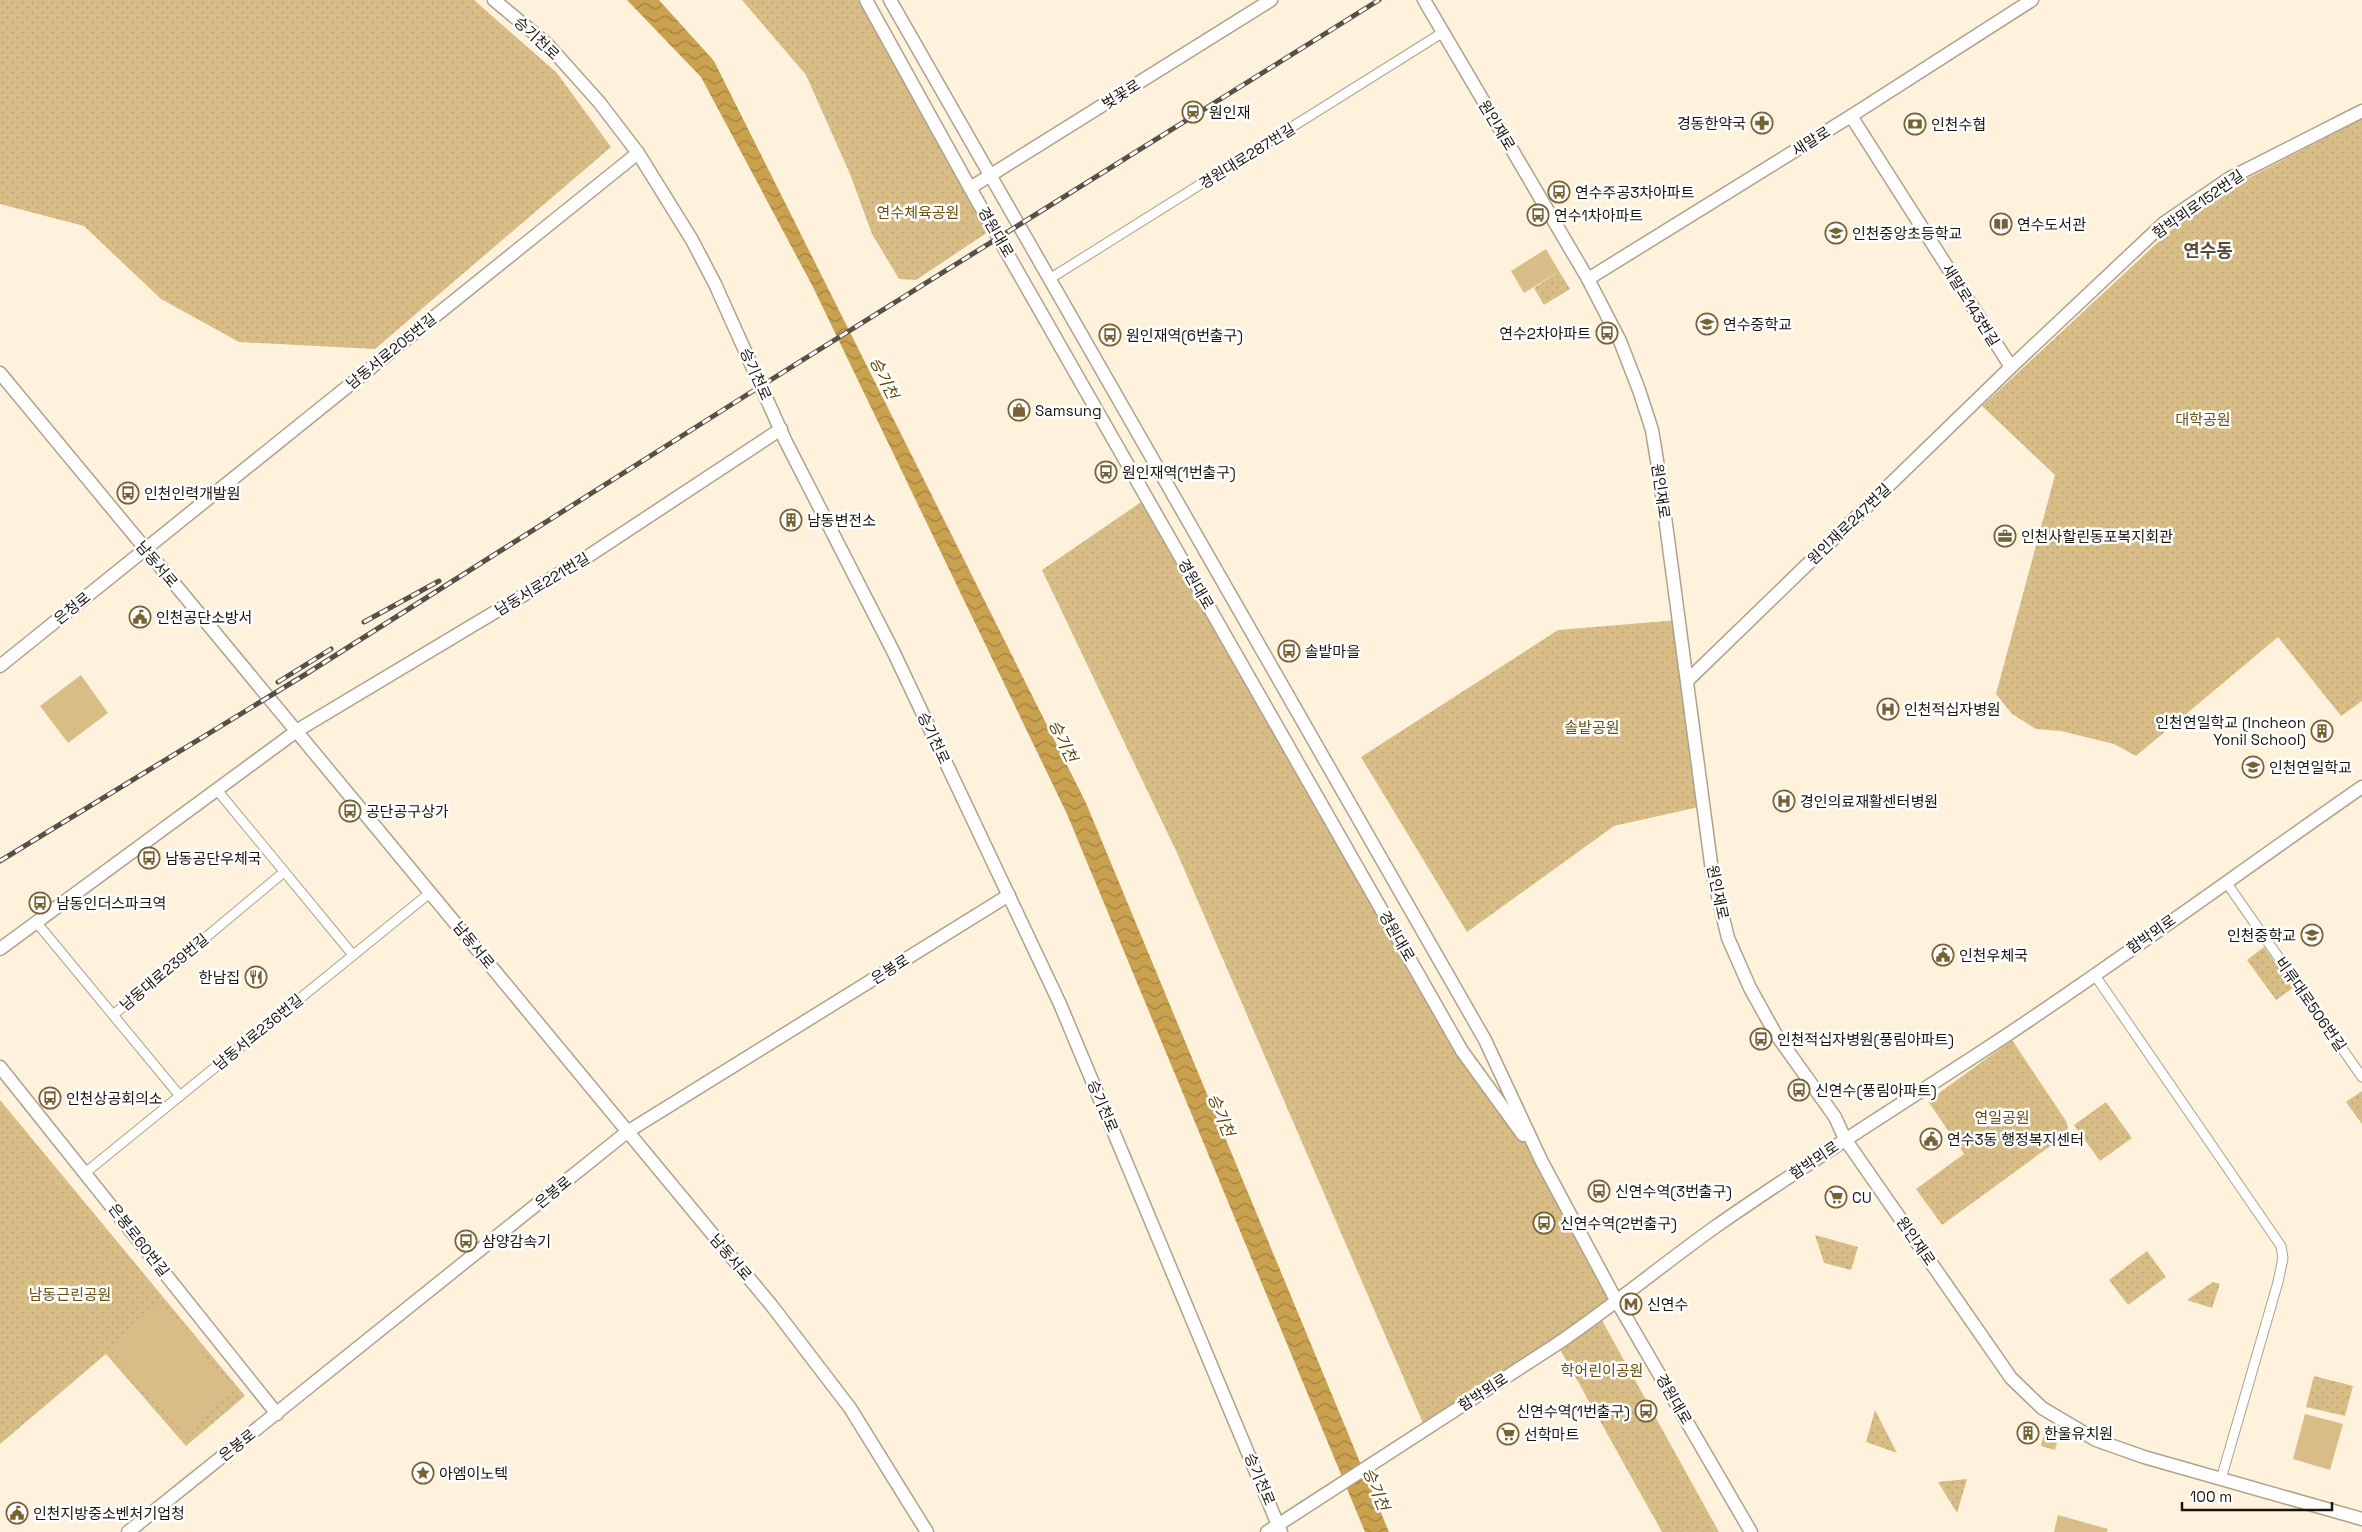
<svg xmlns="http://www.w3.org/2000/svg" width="2362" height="1532" font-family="'Space Grotesk','Noto Sans KR',sans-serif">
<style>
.park{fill:url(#park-dots)}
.pitch{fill:#d9bd87}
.water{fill:url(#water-waves)}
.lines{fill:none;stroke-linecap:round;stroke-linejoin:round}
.street-casing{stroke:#ada28d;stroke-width:11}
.secondary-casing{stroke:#ada28d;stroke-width:15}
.street{stroke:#fff;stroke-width:9}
.secondary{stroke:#fff;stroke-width:12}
.rail-casing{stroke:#575145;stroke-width:5}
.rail{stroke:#fff;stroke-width:3;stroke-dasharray:9;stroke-linecap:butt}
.labels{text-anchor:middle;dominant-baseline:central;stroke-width:5;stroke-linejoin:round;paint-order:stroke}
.street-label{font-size:15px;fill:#19150d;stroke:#fff}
.poi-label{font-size:15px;fill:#19150d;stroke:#fff;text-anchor:start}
.park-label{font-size:15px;fill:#6a4f0f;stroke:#fff}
.water-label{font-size:16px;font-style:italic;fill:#604500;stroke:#fff}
.quarter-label{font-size:18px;font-weight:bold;fill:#554b38;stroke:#fff}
</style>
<defs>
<pattern id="park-dots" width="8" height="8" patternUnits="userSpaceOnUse" patternTransform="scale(1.25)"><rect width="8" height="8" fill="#d9bd87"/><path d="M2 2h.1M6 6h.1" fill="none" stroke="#baa273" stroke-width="1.8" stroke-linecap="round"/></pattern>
<pattern id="water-waves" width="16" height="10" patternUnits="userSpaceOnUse" patternTransform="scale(1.25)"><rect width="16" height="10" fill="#c9a14f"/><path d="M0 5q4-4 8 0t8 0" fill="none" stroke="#a28240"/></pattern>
</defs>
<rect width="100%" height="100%" fill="#fef2dc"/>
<g class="park">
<path d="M0,0H474L557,73L611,147L375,349L239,342L161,299L84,226L0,204Z"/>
<path d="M742,0H858L988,232L916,280L899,279L872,234L850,174L806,75Z"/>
<path d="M2362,119V701L2341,716L2278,637L2136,756L2114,744L2061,731L2036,729L2012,714L1996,694L2055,475L1982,406L2170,231L2233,186Z"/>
<path d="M1559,271L1570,289L1544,305L1534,288Z"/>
<path d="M1147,498L1462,1051L1541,1160L1616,1300L1426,1430L1178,855L1042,570Z"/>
<path d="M1679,620L1703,806L1614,826L1467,932L1361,757L1558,630Z"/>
<path d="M2264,947L2293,988L2276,1000L2247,960Z"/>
<path d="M2012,1040L2066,1121L2068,1128L2064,1136L1942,1225L1916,1189L1964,1154L1928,1101Z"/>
<path d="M2362,1091V1124L2346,1102Z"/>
<path d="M0,1100L245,1396L186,1446L106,1354L0,1444Z"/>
<path d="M2106,1102L2132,1138L2100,1161L2074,1125Z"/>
<path d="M1815,1235L1858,1247L1851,1270L1824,1263Z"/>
<path d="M2147,1251L2166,1277L2128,1305L2109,1280Z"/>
<path d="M2213,1282L2220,1284L2212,1308L2187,1300Z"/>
<path d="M1599,1315L1719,1532H1662L1557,1344Z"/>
<path d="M2314,1376L2353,1386L2345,1416L2306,1407Z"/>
<path d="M1875,1410L1897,1453L1866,1442Z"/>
<path d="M2046,1427L2060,1431L2055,1450L2041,1446Z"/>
<path d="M1967,1479L1957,1513L1938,1482Z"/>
</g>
<g class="pitch">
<path d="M1546,249L1559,271L1524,293L1511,271Z"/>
<path d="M81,675L108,713L68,743L40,706Z"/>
<path d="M162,1304L234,1390L184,1435L109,1347Z"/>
<path d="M2305,1414L2343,1424L2330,1470L2293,1459Z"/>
<path d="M2058,1515L2108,1529L2107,1532H2054Z"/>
</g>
<path class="water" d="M627,0H659L714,61L1086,803L1389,1532H1365L1067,814L813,287L701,77Z"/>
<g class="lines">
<g class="street-casing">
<g id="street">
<path d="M1051,278L1442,33"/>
<path d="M217,790L353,955"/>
<path d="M2226,882L2362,1077"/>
<path d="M37,923L180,1096"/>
<path d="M2094,974L2281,1246L2283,1258L2278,1282L2221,1479"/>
<path d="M113,1015L284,872"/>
<path d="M85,1173L431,892"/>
</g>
</g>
<g class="secondary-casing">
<g id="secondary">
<path d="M494,0L547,44L599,102L638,153L692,240L715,284L786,442L894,653L1060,1004L1281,1532"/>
<path d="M866,0L970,188L1462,1051L1523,1135"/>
<path d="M890,0L1485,1040L1541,1160L1616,1300L1751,1532"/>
<path d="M1424,0L1588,279L1620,341L1639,390L1652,430L1660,479L1712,871L1728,938L1750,988L1775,1033L1835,1117L1845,1139L2011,1378L2042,1408L2096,1440L2144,1457L2362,1519"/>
<path d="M1851,116L2011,367"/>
<path d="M970,188L1271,0"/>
<path d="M1588,279L1851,116L2032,0"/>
<path d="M0,373L772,1306L850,1408L927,1532"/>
<path d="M0,666L638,153"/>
<path d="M1687,681L2011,367L2164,223L2230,178L2362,111"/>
<path d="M0,949L298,730L587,557L781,429"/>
<path d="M0,1067L277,1414"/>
<path d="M128,1532L627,1132L1009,895"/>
<path d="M1267,1532L1557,1344C1611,1307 1662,1265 1715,1227C1811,1160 1910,1099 2007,1035C2127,955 2244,869 2362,787"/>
</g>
</g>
<use href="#street" class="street"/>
<use href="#secondary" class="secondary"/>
<g class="rail-casing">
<g id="rail">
<path d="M364,622L439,581"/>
<path d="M278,682L331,649"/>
<path d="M0,861L306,674L745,396L1379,0"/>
</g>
</g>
<use href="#rail" class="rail"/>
</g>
<defs>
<g id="station-ring" transform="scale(1.125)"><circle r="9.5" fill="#fff" stroke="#796232" stroke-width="1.5"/><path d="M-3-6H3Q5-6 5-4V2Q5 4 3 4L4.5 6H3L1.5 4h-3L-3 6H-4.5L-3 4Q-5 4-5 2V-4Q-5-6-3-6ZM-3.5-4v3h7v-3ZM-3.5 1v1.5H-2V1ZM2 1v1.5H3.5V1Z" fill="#796232"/></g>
<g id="pharmacy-ring" transform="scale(1.125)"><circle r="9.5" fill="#fff" stroke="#796232" stroke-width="1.5"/><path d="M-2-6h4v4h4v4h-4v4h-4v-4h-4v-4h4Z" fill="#796232"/></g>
<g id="bank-ring" transform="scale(1.125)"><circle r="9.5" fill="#fff" stroke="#796232" stroke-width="1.5"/><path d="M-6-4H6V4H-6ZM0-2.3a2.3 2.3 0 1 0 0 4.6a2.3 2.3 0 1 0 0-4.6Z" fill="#796232"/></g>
<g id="bus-ring" transform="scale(1.125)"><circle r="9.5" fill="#fff" stroke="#796232" stroke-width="1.5"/><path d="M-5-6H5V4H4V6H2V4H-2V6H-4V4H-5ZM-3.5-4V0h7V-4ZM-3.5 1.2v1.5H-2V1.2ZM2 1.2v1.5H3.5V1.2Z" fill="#796232"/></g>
<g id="library-ring" transform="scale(1.125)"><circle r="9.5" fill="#fff" stroke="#796232" stroke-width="1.5"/><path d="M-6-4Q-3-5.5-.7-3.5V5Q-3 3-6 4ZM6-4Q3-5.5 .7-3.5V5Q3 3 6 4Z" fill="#796232"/></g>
<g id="school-ring" transform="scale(1.125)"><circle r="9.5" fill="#fff" stroke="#796232" stroke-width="1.5"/><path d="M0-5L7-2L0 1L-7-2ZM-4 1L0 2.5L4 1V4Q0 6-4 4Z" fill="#796232"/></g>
<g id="shop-ring" transform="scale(1.125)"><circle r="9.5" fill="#fff" stroke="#796232" stroke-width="1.5"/><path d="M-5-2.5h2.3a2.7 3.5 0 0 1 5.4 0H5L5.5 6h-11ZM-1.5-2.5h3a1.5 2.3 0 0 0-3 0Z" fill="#796232"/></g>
<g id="building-ring" transform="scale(1.125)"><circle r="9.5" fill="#fff" stroke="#796232" stroke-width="1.5"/><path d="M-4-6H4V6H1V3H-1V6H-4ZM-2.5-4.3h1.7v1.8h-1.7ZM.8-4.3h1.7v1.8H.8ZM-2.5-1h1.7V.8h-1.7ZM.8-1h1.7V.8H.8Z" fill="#796232"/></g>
<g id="office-ring" transform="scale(1.125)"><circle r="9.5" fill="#fff" stroke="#796232" stroke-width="1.5"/><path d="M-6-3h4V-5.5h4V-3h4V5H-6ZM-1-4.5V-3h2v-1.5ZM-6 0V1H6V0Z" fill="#796232"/></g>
<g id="civic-ring" transform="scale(1.125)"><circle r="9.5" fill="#fff" stroke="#796232" stroke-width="1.5"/><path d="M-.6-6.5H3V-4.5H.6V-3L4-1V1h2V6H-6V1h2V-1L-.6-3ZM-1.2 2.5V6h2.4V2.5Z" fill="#796232"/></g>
<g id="hospital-ring" transform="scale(1.125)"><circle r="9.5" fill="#fff" stroke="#796232" stroke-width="1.5"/><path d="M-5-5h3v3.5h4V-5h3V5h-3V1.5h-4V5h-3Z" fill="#796232"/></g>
<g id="restaurant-ring" transform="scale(1.125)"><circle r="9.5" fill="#fff" stroke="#796232" stroke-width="1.5"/><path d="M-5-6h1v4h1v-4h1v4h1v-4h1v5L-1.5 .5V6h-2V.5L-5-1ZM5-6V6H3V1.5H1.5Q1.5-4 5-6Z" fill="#796232"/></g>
<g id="supermarket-ring" transform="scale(1.125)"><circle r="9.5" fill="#fff" stroke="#796232" stroke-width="1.5"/><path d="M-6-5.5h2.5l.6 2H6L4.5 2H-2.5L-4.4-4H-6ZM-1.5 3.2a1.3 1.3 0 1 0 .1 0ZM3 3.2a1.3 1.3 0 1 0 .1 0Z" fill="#796232"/></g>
<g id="metro-ring" transform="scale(1.125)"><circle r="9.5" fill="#fff" stroke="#796232" stroke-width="1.5"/><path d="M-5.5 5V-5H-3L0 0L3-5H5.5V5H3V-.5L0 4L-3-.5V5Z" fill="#796232"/></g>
<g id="sight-ring" transform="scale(1.125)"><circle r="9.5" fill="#fff" stroke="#796232" stroke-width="1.5"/><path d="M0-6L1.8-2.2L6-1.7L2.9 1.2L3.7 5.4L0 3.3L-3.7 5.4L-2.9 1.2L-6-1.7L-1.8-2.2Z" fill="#796232"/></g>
</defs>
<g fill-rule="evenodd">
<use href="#station-ring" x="1193" y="112"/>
<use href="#pharmacy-ring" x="1762" y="123"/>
<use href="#bank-ring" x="1915" y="124"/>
<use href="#bus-ring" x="1559" y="192"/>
<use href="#bus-ring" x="1538" y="215"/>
<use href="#library-ring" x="2001" y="224"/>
<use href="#school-ring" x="1836" y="233"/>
<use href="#school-ring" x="1707" y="324"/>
<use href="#bus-ring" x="1607" y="333"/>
<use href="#bus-ring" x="1110" y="335"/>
<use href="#shop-ring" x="1019" y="410"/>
<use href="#bus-ring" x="1106" y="472"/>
<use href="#bus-ring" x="128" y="493"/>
<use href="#building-ring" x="791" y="520"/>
<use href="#office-ring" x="2005" y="536"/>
<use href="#civic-ring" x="140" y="617"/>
<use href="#bus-ring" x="1289" y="651"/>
<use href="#hospital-ring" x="1888" y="709"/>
<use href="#building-ring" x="2322" y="731"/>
<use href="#school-ring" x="2253" y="767"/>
<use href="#hospital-ring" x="1784" y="801"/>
<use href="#bus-ring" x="350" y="811"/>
<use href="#bus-ring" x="149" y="858"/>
<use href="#bus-ring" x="40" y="903"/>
<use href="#school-ring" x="2312" y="935"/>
<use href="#civic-ring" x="1943" y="955"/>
<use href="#restaurant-ring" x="256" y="977"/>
<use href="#bus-ring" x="1761" y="1039"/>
<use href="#bus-ring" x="1799" y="1090"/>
<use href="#bus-ring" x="50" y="1098"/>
<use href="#civic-ring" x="1931" y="1139"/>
<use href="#bus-ring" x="1599" y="1191"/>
<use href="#supermarket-ring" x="1836" y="1197"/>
<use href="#bus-ring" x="1544" y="1223"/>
<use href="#bus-ring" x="466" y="1241"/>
<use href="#metro-ring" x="1631" y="1304"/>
<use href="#bus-ring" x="1646" y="1411"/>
<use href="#building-ring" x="2028" y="1433"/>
<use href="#supermarket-ring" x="1508" y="1434"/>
<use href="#sight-ring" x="423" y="1473"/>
<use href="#civic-ring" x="17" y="1513"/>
</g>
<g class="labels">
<g class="street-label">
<text transform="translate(537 38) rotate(43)">승기천로</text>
<text transform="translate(1121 94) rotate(-32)">벚꽃로</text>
<text transform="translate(1497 125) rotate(59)">원인재로</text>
<text transform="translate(1811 141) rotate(-32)">새말로</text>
<text transform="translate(1247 156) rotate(-32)">경원대로287번길</text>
<text transform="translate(2198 204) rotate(-35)">함박뫼로152번길</text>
<text transform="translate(996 232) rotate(60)">경원대로</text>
<text transform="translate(1971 305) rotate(58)">새말로143번길</text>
<text transform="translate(391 351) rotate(-39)">남동서로205번길</text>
<text transform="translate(756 374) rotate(66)">승기천로</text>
<text transform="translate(1661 491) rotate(82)">원인재로</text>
<text transform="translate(1849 524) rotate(-44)">원인재로247번길</text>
<text transform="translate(157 564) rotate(50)">남동서로</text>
<text transform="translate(542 584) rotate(-31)">남동서로221번길</text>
<text transform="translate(1196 584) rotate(60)">경원대로</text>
<text transform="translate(72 608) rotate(-39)">은청로</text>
<text transform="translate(934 738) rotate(65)">승기천로</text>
<text transform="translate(1718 892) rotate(78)">원인재로</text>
<text transform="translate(2151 934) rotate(-35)">함박뫼로</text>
<text transform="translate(1397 936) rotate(60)">경원대로</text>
<text transform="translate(474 945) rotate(51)">남동서로</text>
<text transform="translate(890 969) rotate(-32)">은봉로</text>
<text transform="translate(164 972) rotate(-40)">남동대로239번길</text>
<text transform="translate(2311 1004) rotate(55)">비류대로506번길</text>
<text transform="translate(258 1032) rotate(-39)">남동서로236번길</text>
<text transform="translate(1103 1106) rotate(67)">승기천로</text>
<text transform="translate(1814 1160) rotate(-34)">함박뫼로</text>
<text transform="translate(553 1192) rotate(-39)">은봉로</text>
<text transform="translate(139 1240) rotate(52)">은봉로60번길</text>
<text transform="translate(1916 1241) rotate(55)">원인재로</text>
<text transform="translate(731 1257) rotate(50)">남동서로</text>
<text transform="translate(1483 1392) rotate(-33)">함박뫼로</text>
<text transform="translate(1674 1399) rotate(60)">경원대로</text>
<text transform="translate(237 1445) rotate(-38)">은봉로</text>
<text transform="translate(1260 1479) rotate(67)">승기천로</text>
</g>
<g class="poi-label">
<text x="1209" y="112">원인재</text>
<text x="1746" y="123" text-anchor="end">경동한약국</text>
<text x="1931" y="124">인천수협</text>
<text x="1575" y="192">연수주공3차아파트</text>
<text x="1554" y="215">연수1차아파트</text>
<text x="2017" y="224">연수도서관</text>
<text x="1852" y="233">인천중앙초등학교</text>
<text x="1723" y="324">연수중학교</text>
<text x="1591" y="333" text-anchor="end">연수2차아파트</text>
<text x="1126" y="335">원인재역(6번출구)</text>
<text x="1035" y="410">Samsung</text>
<text x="1122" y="472">원인재역(1번출구)</text>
<text x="144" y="493">인천인력개발원</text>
<text x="807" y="520">남동변전소</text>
<text x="2021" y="536">인천사할린동포복지회관</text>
<text x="156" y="617">인천공단소방서</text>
<text x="1305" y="651">솔밭마을</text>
<text x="1904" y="709">인천적십자병원</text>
<text x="2306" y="722" text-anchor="end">인천연일학교 (Incheon<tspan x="2306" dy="17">Yonil School)</tspan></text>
<text x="2269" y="767">인천연일학교</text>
<text x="1800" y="801">경인의료재활센터병원</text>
<text x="366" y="811">공단공구상가</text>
<text x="165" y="858">남동공단우체국</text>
<text x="56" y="903">남동인더스파크역</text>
<text x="2296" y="935" text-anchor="end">인천중학교</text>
<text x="1959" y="955">인천우체국</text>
<text x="240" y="977" text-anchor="end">한남집</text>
<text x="1777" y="1039">인천적십자병원(풍림아파트)</text>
<text x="1815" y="1090">신연수(풍림아파트)</text>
<text x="66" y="1098">인천상공회의소</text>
<text x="1947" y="1139">연수3동 행정복지센터</text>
<text x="1615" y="1191">신연수역(3번출구)</text>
<text x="1852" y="1197">CU</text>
<text x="1560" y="1223">신연수역(2번출구)</text>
<text x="482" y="1241">삼양감속기</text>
<text x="1647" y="1304">신연수</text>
<text x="1630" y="1411" text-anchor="end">신연수역(1번출구)</text>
<text x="2044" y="1433">한울유치원</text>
<text x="1524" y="1434">선학마트</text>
<text x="439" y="1473">아엠이노텍</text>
<text x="33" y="1513">인천지방중소벤처기업청</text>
</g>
<g class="park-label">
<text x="918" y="212">연수체육공원</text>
<text x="2203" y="419">대학공원</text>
<text x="1592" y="727">솔밭공원</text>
<text x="2002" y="1117">연일공원</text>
<text x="70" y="1294">남동근린공원</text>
<text x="1602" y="1370">학어린이공원</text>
</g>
<g class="water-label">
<text transform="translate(884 378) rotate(64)">승기천</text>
<text transform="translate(1063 741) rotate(64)">승기천</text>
<text transform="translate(1221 1115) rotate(68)">승기천</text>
<text transform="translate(1376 1489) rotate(68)">승기천</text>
</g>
<g class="quarter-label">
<text x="2208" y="250">연수동</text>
</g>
</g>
<path d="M2182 1502v8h150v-8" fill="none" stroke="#19150d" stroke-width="2.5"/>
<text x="2190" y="1502" font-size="15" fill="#19150d" stroke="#ffffff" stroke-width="4" paint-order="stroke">100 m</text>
</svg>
